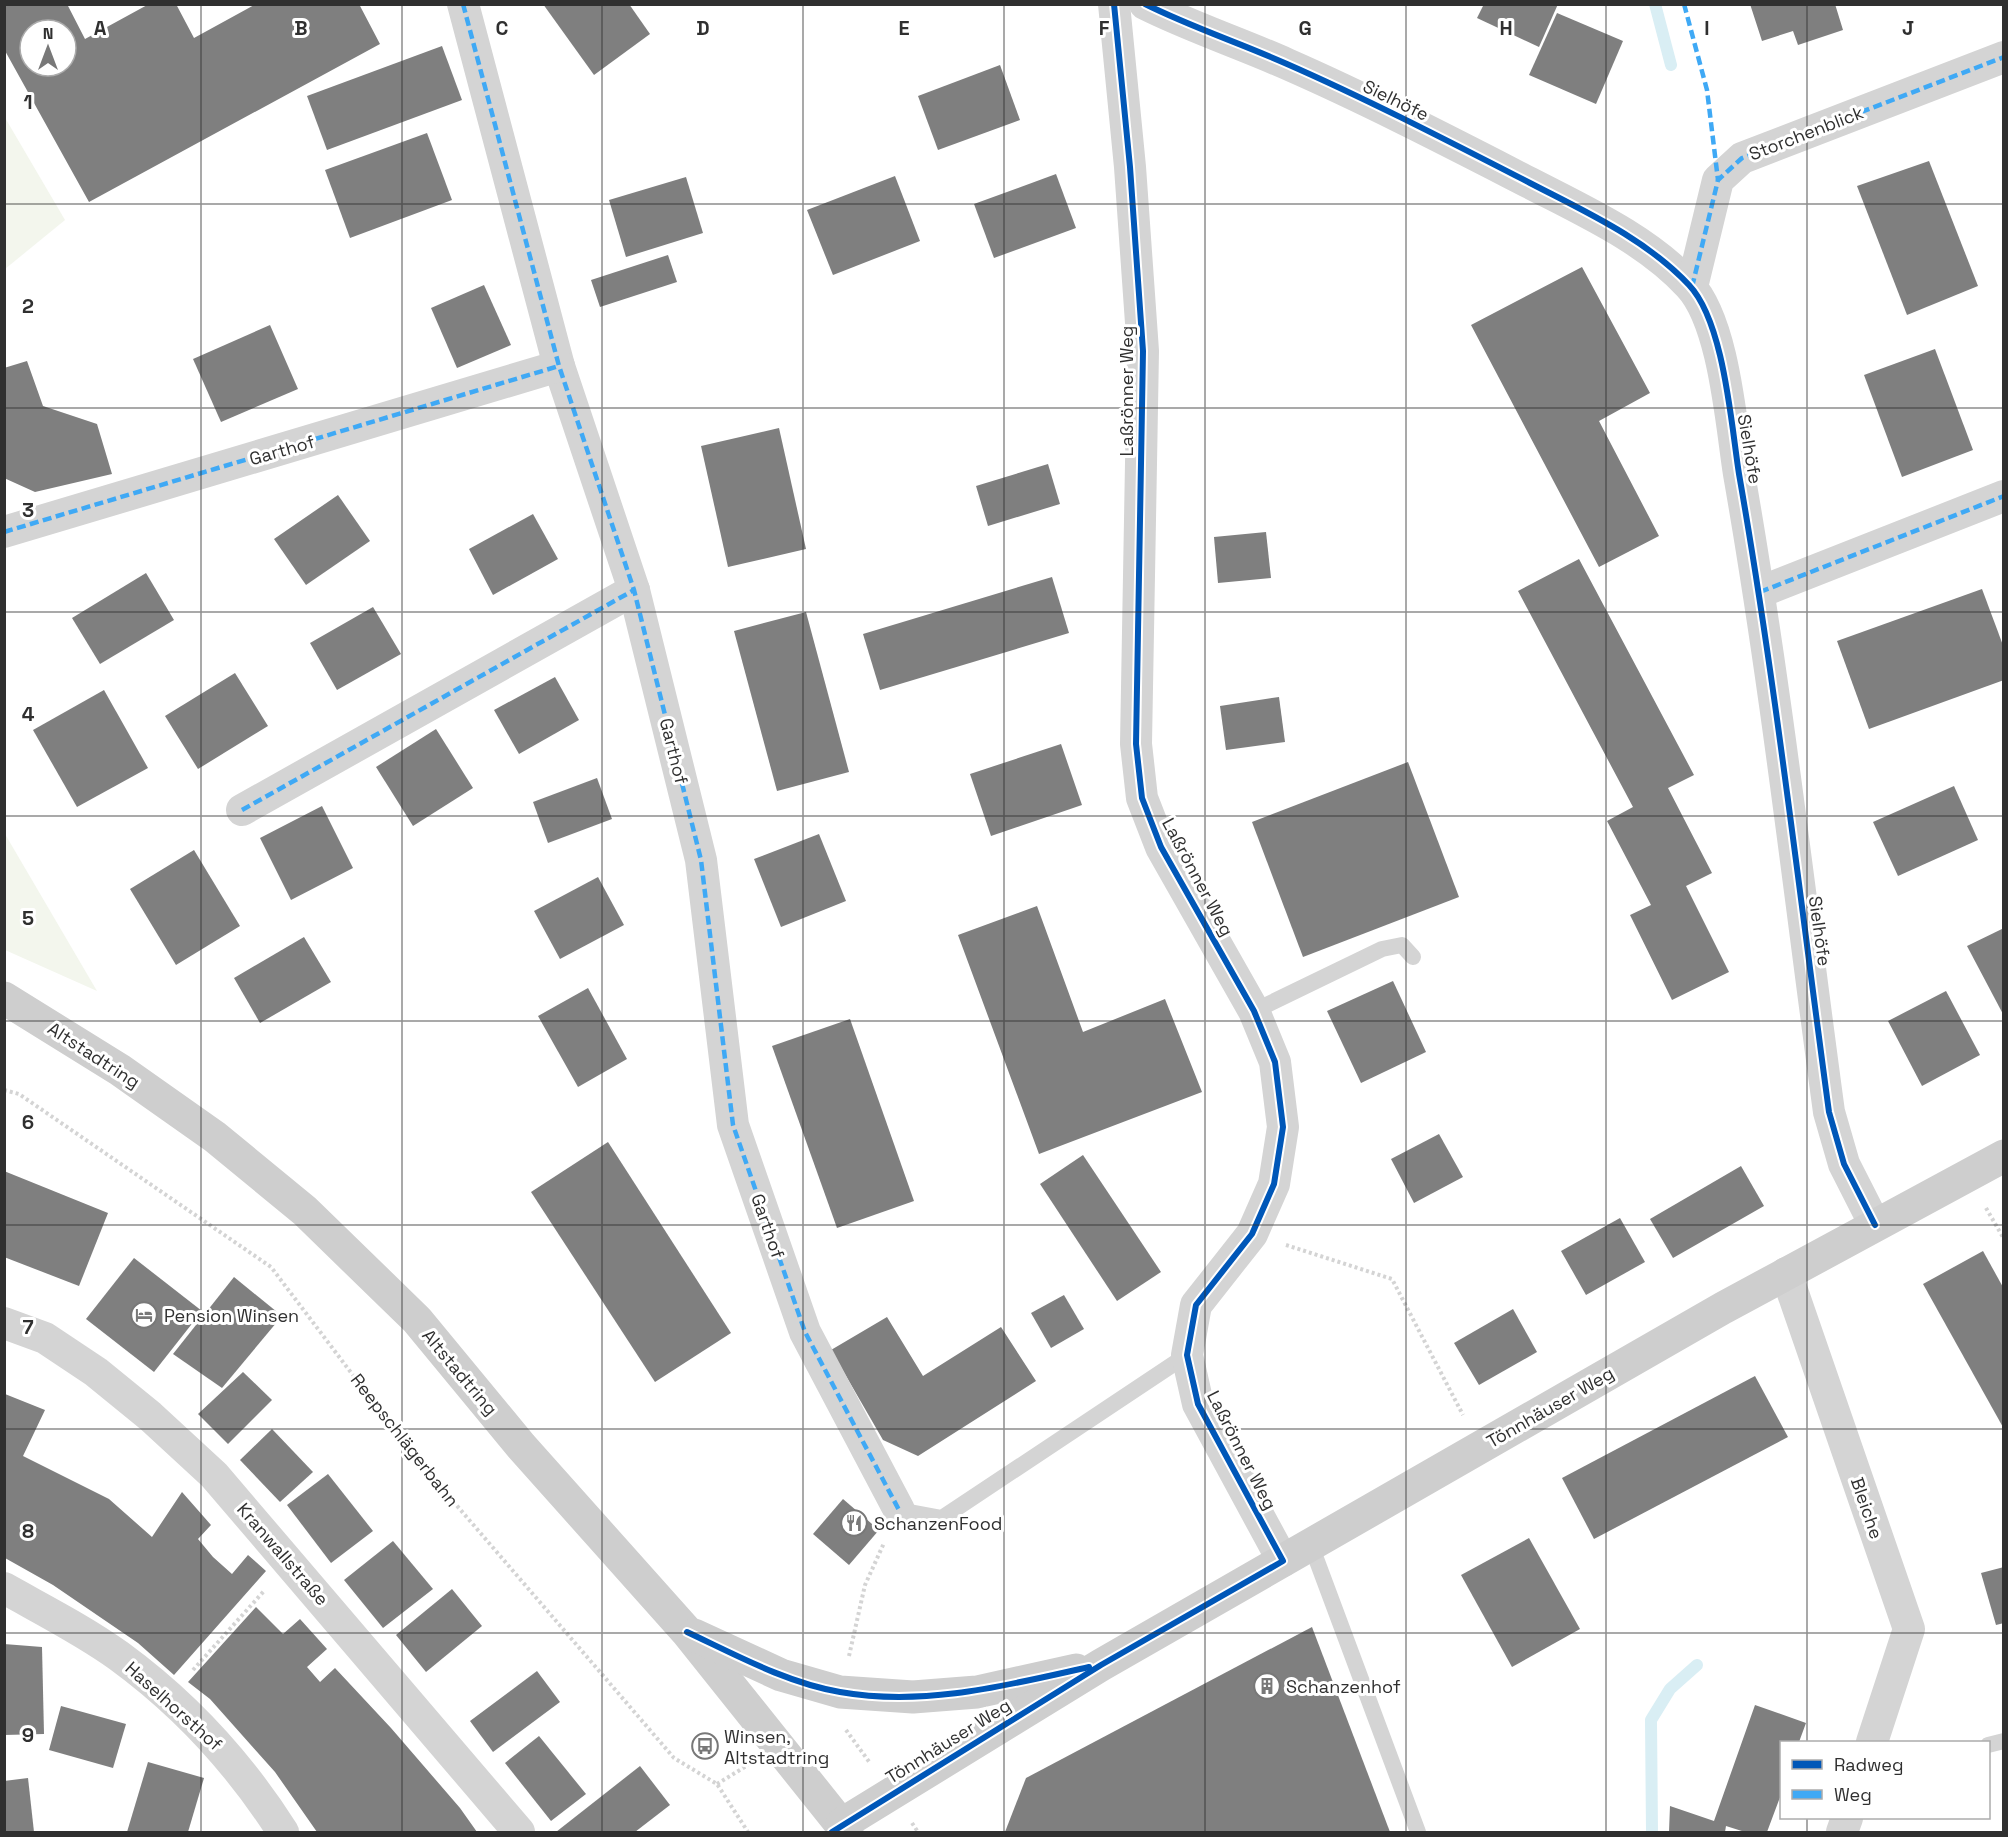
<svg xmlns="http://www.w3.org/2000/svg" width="2008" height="1837" font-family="'Space Grotesk',sans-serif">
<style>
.green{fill:#f3f6ed}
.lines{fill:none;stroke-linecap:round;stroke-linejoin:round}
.stream{stroke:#d9eef4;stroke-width:12}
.building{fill:#7f7f7f;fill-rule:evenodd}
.path{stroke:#d4d4d4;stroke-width:4;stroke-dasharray:3 3;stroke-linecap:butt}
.service{stroke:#d4d4d4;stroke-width:16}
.minor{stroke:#d4d4d4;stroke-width:32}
.secondary{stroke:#cecece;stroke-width:33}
.quiet{stroke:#3fa9f5;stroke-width:4.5;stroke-dasharray:9 4.5;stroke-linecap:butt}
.cycleway-casing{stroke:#fff;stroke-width:10}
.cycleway{stroke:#0057b8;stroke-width:6}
.grid{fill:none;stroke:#303030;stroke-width:1.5;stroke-opacity:0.55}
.labels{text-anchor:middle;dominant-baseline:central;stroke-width:6;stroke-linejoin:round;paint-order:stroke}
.street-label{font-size:18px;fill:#303030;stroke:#fff}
.poi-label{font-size:18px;fill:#303030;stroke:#fff;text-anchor:start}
.grid-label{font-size:20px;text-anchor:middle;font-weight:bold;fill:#303030;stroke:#fff;stroke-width:6;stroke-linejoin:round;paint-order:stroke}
</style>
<rect width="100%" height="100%" fill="#fff"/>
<g class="green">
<path d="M4,116L65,220L5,269H4Z"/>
<path d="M5,834L97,991L5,950Z"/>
</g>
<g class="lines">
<g class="stream">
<path d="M1655,4L1671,65"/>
<path d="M1652,1832L1651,1720L1670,1689L1697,1665"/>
</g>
</g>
<g class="building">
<path d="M4,4H67L85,39L149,4H176L194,38L256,4H359L380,44L89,202L4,49ZM30,30H66V66H30Z"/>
<path d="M543,4H629L650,34L594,75Z"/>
<path d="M1484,4H1558L1539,47L1477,18Z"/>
<path d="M1750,4H1835L1843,30L1798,45L1793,31L1762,41Z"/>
<path d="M1557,13L1623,41L1596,104L1529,75Z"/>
<path d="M442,46L462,100L327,150L307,96Z"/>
<path d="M1000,65L1020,120L938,150L918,96Z"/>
<path d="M427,133L452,200L350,238L325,170Z"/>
<path d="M1929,161L1978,286L1907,315L1857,186Z"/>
<path d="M1056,174L1076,228L994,258L974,204Z"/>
<path d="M895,176L920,241L833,275L807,210Z"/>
<path d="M686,177L703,233L626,257L609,200Z"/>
<path d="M668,255L677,282L600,307L591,280Z"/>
<path d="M1582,267L1650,393L1599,421L1659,536L1599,567L1471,325Z"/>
<path d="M484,285L511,345L457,368L431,308Z"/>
<path d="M270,325L298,389L221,422L193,359Z"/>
<path d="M1935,349L1973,450L1902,477L1864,375Z"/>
<path d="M27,361L43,406L97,424L112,474L35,492L4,478V368Z"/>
<path d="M779,428L806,549L728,567L701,446Z"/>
<path d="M1048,464L1060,504L988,526L976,486Z"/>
<path d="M338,495L370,541L306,585L274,539Z"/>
<path d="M533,514L558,559L493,595L469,549Z"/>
<path d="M1266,532L1271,578L1218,583L1214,537Z"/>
<path d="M1579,559L1694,775L1668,788L1712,873L1686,886L1729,972L1672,1000L1630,915L1651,905L1607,821L1633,807L1518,591Z"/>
<path d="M146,573L174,620L100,664L72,618Z"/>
<path d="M1052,577L1069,633L880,690L863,634Z"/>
<path d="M1982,589L2004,648V680L1869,729L1837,641Z"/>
<path d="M373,607L401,654L337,690L310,643Z"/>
<path d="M806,612L849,772L777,791L734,631Z"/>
<path d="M235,673L268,726L198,769L165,716Z"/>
<path d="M555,677L579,720L519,754L494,710Z"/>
<path d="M104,690L148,768L77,807L33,730Z"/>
<path d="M1279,697L1285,742L1226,750L1220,706Z"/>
<path d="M436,729L473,788L413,826L376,767Z"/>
<path d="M1061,744L1082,805L991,836L970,774Z"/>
<path d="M1408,762L1459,897L1303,957L1252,822Z"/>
<path d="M597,778L612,819L548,843L533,802Z"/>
<path d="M1954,786L1978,840L1898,876L1873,822Z"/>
<path d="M322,806L353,868L291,900L260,838Z"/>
<path d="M819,834L846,901L781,927L754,859Z"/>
<path d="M194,850L240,926L176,965L130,889Z"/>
<path d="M598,877L624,925L560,959L534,911Z"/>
<path d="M1037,906L1083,1032L1165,999L1202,1092L1039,1154L958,935Z"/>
<path d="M2004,928V1016L1967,946Z"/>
<path d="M304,937L331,982L260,1023L234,978Z"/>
<path d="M1393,981L1426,1052L1361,1083L1327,1011Z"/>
<path d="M588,988L627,1059L578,1087L538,1016Z"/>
<path d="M1946,991L1980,1055L1922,1086L1888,1021Z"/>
<path d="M850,1019L914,1201L837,1228L772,1046Z"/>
<path d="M1439,1134L1463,1177L1414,1203L1391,1159Z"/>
<path d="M608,1142L731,1333L655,1382L531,1192Z"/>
<path d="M1083,1155L1161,1272L1117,1301L1040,1184Z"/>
<path d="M1741,1166L1764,1206L1673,1258L1650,1219Z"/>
<path d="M4,1171L108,1213L79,1286L4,1257Z"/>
<path d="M1620,1218L1645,1262L1586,1295L1561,1251Z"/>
<path d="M1983,1251L2004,1289V1429L1923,1284Z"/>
<path d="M134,1258L202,1311L154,1372L86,1319Z"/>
<path d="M234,1277L282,1316L222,1388L173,1354Z"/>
<path d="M1064,1295L1084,1329L1051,1348L1031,1313Z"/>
<path d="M1513,1309L1537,1352L1479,1385L1454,1343Z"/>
<path d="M887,1317L923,1376L1001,1327L1036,1381L918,1456L883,1440L831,1350Z"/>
<path d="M243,1372L272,1400L228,1444L198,1414Z"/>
<path d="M1755,1376L1788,1437L1594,1539L1562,1478Z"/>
<path d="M5,1394L45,1410L23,1456L109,1499L152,1537L182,1492L211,1525L198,1539L213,1557L232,1574L248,1555L266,1571L174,1675L138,1643L53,1585L5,1558Z"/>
<path d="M272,1429L313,1472L280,1502L240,1460Z"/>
<path d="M328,1474L373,1531L331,1563L287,1505Z"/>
<path d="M843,1499L879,1530L849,1565L813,1534Z"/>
<path d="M1529,1538L1580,1629L1512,1667L1461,1575Z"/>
<path d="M393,1541L433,1589L383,1628L344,1580Z"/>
<path d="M2004,1567V1623L1996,1625L1981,1573Z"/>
<path d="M452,1589L482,1626L426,1672L396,1635Z"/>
<path d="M256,1607L283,1634L300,1619L327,1649L307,1667L320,1682L335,1668L391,1728L460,1808L477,1832H317L275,1772L210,1699L188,1682Z"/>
<path d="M1312,1627L1390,1832H1005L1026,1778Z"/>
<path d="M4,1644L42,1647L44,1734L4,1735Z"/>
<path d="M537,1671L560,1702L493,1752L470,1721Z"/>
<path d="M1755,1705L1806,1723L1799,1742H1782V1792L1767,1832H1745L1726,1826L1725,1832H1669L1670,1806L1714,1821Z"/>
<path d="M61,1706L126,1724L113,1768L49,1750Z"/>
<path d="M539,1736L586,1794L551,1821L505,1763Z"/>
<path d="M148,1762L204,1778L188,1832H127Z"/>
<path d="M640,1766L670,1805L635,1832H556Z"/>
<path d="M28,1778L34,1832H4V1781Z"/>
</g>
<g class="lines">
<g class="path">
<path d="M4,1090L19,1094L271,1267L415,1457L674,1758L717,1784L748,1832"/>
<path d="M1986,1208L2004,1239"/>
<path d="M1286,1245L1392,1279L1463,1415"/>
<path d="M849,1656L865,1585L884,1543"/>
<path d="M193,1670L264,1591"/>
<path d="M846,1730L870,1763"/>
<path d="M717,1784L748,1765"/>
<path d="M912,1823L918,1832"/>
</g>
<g class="service">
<path d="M1254,1011L1382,949L1402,945L1413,957"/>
<path d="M899,1510L942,1518L1187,1355"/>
<path d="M1311,1545L1418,1832"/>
<path d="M1988,1745L2004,1741"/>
</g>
<g class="minor">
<path d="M463,4L559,366L634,590L701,860L733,1125L805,1332L899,1510"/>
<path d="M1114,4L1130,167L1143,351L1136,744L1142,798L1161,847L1254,1011L1275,1062L1283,1127L1274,1184L1252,1234L1196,1305L1187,1355L1198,1404L1283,1561"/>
<path d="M1145,4C1191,27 1240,43 1287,64C1369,100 1450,142 1530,183C1586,212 1646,239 1689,285C1724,322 1731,423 1739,474C1776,685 1800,899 1829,1112L1844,1164L1875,1225"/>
<path d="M1692,287L1718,180L1742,158L2004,57"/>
<path d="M4,532L559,366"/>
<path d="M1760,592L2004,496"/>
<path d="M242,810L634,590"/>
<path d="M1786,1273L1909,1629L1872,1742"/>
<path d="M4,1323L45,1338L96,1372L150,1416L214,1475L519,1832"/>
<path d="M4,1588C43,1610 83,1630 119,1656C186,1705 239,1763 283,1832"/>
<path d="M1842,1832L1847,1818"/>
</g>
<g class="secondary">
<path d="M4,998L120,1070L215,1137L305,1211L417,1320L521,1446L687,1632L847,1832"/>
<path d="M694,1635L781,1675L840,1692L913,1697L977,1692L1076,1670"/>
<path d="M842,1824L1101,1665L1723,1308L2004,1156"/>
</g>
<g class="quiet">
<path d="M463,4L559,366L634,590L701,860L733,1125L805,1332L899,1510"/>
<path d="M1684,4L1707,90L1718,180"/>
<path d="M1692,287L1718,180L1742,158L2004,57"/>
<path d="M4,532L559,366"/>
<path d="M1760,592L2004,496"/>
<path d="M242,810L634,590"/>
</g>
<g class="cycleway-casing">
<g id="cycleway">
<path d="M1145,4C1191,27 1240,43 1287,64C1369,100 1450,142 1530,183C1586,212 1646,239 1689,285C1724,322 1731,423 1739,474C1776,685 1800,899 1829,1112L1844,1164L1875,1225"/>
<path d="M687,1632C736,1655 787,1683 840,1692C925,1707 1008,1685 1089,1667"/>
<path d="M832,1832L1101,1665L1283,1561L1198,1404L1187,1355L1196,1305L1252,1234L1274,1184L1283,1127L1275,1062L1254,1011L1161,847L1142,798L1136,744L1143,351L1130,167L1114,4"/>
</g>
</g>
<use href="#cycleway" class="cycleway"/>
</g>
<path class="grid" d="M201,4V1832M402,4V1832M602,4V1832M803,4V1832M1004,4V1832M1205,4V1832M1406,4V1832M1606,4V1832M1807,4V1742M4,204H2004M4,408H2004M4,612H2004M4,816H2004M4,1021H2004M4,1225H2004M4,1429H2004M4,1633H2004M1807,1818V1832"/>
<defs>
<g id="hotel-ring" transform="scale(1.35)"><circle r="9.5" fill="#fff" stroke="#787878" stroke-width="1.5"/><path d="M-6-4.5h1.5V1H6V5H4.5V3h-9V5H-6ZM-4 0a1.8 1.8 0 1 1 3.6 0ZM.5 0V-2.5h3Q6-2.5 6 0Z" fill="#787878"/></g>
<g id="restaurant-ring" transform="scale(1.35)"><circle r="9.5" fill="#fff" stroke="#787878" stroke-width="1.5"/><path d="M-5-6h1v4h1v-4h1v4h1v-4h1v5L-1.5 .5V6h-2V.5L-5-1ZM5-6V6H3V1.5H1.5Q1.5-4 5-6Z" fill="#787878"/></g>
<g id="building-ring" transform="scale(1.35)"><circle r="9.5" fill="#fff" stroke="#787878" stroke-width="1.5"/><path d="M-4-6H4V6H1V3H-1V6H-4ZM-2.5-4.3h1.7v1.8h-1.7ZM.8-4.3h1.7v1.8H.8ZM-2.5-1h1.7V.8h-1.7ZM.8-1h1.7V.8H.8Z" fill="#787878"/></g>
<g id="bus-ring" transform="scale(1.35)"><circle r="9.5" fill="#fff" stroke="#787878" stroke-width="1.5"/><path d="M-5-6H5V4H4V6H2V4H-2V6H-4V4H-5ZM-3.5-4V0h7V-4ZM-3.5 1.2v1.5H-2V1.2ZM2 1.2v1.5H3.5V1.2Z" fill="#787878"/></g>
</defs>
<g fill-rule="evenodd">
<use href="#hotel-ring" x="144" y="1315"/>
<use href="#restaurant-ring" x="854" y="1523"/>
<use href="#building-ring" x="1267" y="1686"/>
<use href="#bus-ring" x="705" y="1746"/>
</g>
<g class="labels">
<g class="street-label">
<text transform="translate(1396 100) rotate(26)">Sielhöfe</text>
<text transform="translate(1806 133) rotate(-21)">Storchenblick</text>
<text transform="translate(1126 391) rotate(-90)">Laßrönner Weg</text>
<text transform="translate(1750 449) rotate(80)">Sielhöfe</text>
<text transform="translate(282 450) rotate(-16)">Garthof</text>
<text transform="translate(674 751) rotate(76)">Garthof</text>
<text transform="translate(1198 877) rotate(62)">Laßrönner Weg</text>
<text transform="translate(1820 931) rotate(82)">Sielhöfe</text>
<text transform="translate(94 1055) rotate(33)">Altstadtring</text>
<text transform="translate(768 1226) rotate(71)">Garthof</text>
<text transform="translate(460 1372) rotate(50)">Altstadtring</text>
<text transform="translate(1550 1407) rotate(-30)">Tönnhäuser Weg</text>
<text transform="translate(405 1440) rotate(52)">Reepschlägerbahn</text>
<text transform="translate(1242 1450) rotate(63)">Laßrönner Weg</text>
<text transform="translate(1867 1508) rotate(71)">Bleiche</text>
<text transform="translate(283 1554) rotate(49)">Kranwallstraße</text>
<text transform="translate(174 1706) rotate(42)">Haselhorsthof</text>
<text transform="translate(948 1741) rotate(-32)">Tönnhäuser Weg</text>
</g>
<g class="poi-label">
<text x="164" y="1315">Pension Winsen</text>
<text x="874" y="1523">SchanzenFood</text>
<text x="1286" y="1686">Schanzenhof</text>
<text x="724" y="1736">Winsen,<tspan x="724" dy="21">Altstadtring</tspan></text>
</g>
</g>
<g class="grid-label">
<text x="100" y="35">A</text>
<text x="301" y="35">B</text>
<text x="502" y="35">C</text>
<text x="703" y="35">D</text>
<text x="904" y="35">E</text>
<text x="1104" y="35">F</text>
<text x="1305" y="35">G</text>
<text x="1506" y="35">H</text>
<text x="1707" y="35">I</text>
<text x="1908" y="35">J</text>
<text x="28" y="109">1</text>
<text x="28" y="313">2</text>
<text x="28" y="517">3</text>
<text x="28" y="721">4</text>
<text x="28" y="925">5</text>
<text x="28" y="1129">6</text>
<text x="28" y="1334">7</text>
<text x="28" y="1538">8</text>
<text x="28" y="1742">9</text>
</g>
<rect width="2008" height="1837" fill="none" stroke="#303030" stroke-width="12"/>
<rect x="1780" y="1741" width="210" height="78" fill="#ffffff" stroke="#acacac" stroke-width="1.5"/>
<rect x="1792" y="1760" width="30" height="9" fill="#0057b8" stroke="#acacac" stroke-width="1.5"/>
<text x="1834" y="1771" font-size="18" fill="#303030">Radweg</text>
<rect x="1792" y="1790" width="30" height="9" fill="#3fa9f5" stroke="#acacac" stroke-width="1.5"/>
<text x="1834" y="1801" font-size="18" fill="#303030">Weg</text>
<g transform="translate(48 48)"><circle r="28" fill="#ffffff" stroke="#acacac" stroke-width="1.5"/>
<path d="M0-4.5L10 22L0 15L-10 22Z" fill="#787878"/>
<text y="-9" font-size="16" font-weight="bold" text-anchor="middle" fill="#303030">N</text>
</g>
</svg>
